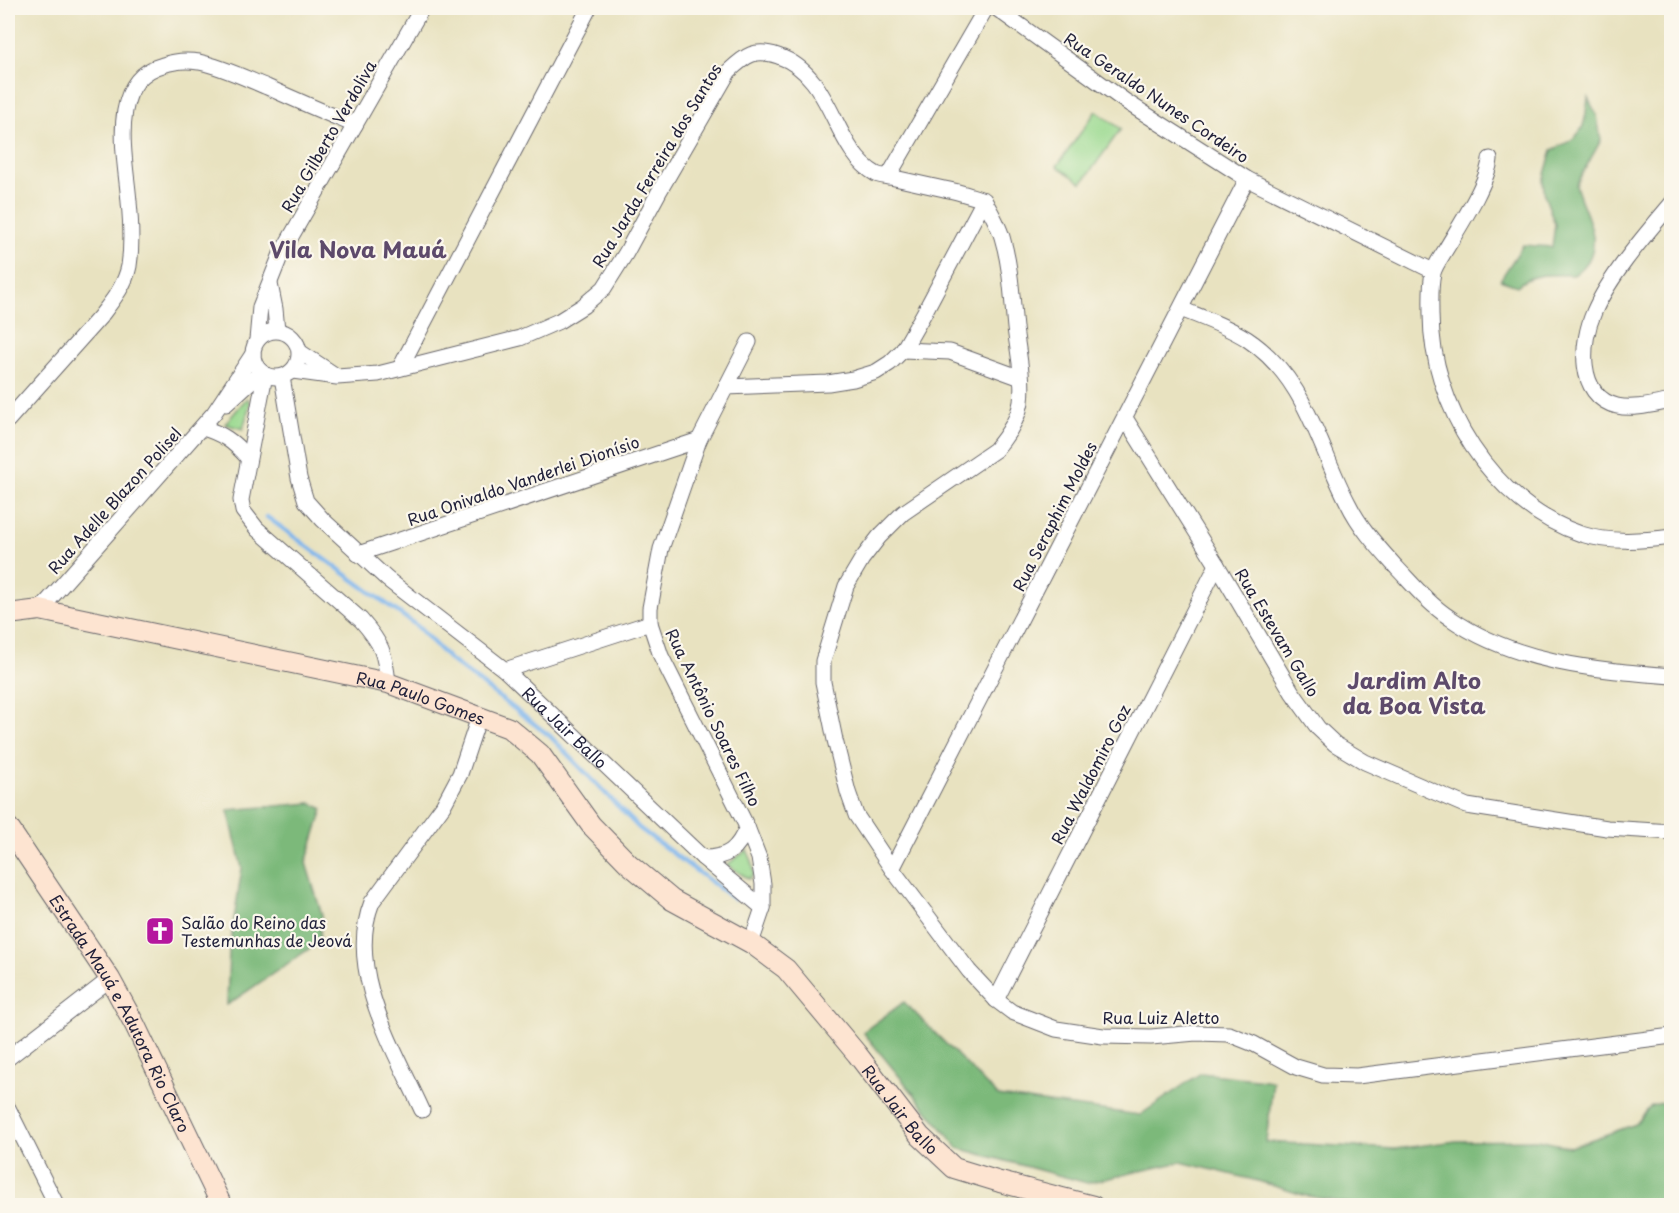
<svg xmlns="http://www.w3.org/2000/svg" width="1679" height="1213" font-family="'Playpen Sans',sans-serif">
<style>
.green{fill:#9ad98f;stroke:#5e7e65;stroke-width:1.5}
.forest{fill:#7bb97a;stroke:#4e6e5a;stroke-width:1.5}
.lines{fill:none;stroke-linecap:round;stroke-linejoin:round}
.stream{stroke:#7db5ed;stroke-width:4.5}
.street-casing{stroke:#67656a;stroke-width:17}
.secondary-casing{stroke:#67656a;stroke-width:22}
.street{stroke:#fff;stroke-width:15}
.secondary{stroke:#fde4d1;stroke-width:20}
.labels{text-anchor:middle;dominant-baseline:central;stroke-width:4.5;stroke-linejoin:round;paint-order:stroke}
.street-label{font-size:16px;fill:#22223b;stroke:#fbf7ec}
.poi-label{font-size:16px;fill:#22223b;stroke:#fbf7ec;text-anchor:start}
.district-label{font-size:22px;font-weight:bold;fill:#5d4a6b;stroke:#fbf7ec}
</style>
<rect width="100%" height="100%" fill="#fbf7ec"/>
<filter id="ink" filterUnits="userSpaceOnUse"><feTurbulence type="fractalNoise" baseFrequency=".0167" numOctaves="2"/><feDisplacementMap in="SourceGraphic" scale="12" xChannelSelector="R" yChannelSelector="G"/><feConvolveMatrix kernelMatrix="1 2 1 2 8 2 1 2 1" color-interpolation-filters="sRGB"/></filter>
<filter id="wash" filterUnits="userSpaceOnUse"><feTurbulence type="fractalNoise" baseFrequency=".008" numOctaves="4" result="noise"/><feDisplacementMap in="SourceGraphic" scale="24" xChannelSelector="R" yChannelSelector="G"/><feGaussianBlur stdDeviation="1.35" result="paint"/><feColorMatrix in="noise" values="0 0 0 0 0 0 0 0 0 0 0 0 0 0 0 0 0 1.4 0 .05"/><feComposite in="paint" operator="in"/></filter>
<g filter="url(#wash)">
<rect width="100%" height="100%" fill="#e8e2c0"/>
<g class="green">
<path d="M1096,111L1121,129L1082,183L1057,166Z"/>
<path d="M247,398L250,403L243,429L225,424Z"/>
<path d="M747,850L752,861L754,874L749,879L727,865Z"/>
</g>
<g class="forest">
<path d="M1588,98L1597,116L1601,140L1576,185C1582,210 1603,236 1588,261C1585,266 1579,271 1574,275C1554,275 1533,272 1517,286L1500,280L1523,245L1552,247L1555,224L1545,197L1543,181L1552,150C1583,136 1584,131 1588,98Z"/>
<path d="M311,803L323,809L306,863L322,915L319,942L227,1005L229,952L242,868L228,810Z"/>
<path d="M904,1002L998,1096L1140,1115L1201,1073L1273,1081L1266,1142L1395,1149L1456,1141L1538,1140L1570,1147L1636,1124L1651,1106L1671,1100V1204L1357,1205L1303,1195L1258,1181L1181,1162L1087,1183L958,1148L863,1032Z"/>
</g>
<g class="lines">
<path class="stream" d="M267,517L417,626L449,659L550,736L639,828L734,899"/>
</g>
</g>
<g filter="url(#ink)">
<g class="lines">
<g class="street-casing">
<g id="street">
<path d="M996,8L1125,101L1247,179L1433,271"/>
<path d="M1490,159C1488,183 1459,227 1446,249C1442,256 1435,265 1433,273C1430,286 1431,301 1431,314C1431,405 1492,504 1581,534C1610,543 1641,541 1672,537"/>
<path d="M888,177L986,8"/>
<path d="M1672,203C1646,234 1610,275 1594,312C1581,341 1576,396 1617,406C1634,410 1655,404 1672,401"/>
<path d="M270,284L275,309L277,330"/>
<path d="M1181,309C1203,318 1227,326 1247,339C1307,379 1317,444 1348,503C1360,528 1379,548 1397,568C1414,586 1430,605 1450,618C1514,663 1596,670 1672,676"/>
<circle cx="276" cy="354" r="23"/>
<path d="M257,340L260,307L281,254L422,8"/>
<path d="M749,342L699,440L661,549L650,608V623L661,656L747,827L759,858L763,884V908L751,943"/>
<path d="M903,350L950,352L1021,378"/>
<path d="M300,352L335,375"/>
<path d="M400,368L589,8"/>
<path d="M293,371L337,377L378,374L520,338L559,321L583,306L604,288L626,253L660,190L729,71C746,55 755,48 778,56C834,75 832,149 876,174C880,176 885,176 890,177C908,181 926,185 944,189C957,191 971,196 984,200C991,212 998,224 1002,237C1011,267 1012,298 1015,328C1018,352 1024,378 1021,402C1018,420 1007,436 995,450L903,513L879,537L862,559L846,586L823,661V682L835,740L848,792L856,815L892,869L969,971L996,1000L1012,1012L1056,1029L1103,1036L1151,1037L1196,1033L1229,1034L1254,1044L1296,1067L1323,1075L1357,1076L1672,1036"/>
<path d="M265,375L241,500L243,511L257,529L361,620C382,644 385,653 388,683"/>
<path id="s1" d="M282,377L299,478L306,501L323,520L387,579L505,670L703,858L763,908"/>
<path d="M726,387L828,383L853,379L876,372L890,363L903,350L923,315L984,200"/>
<path d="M226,404L261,372"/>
<path d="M1125,418L1217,565L1292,692L1318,728L1335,744L1365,762L1467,806L1607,828L1672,832"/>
<path d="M8,420L100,317C112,301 125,286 129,266C132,246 131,222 129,202C126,160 106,80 163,65C174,61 187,60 199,62C223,67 245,78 267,87C296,100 326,113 355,125"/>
<path d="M202,428C222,433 234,442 248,458"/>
<path d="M358,554L699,440"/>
<path d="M40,610L214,413L253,354"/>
<path d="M505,670L650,623"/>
<path d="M703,858C728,858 738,849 747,827"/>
<path d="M892,869L1247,179"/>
<path d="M996,1000L1217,565"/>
<path d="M8,1058L110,979"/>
<path d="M8,1108L57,1206"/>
<path d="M422,1110C394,1048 345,970 372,902L443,806L460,774L479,717"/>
</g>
</g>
<g class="secondary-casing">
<g id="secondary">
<path id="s2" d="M8,614L40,610L388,683L509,728L540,754L591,825L629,864L672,900L751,943L786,969L857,1054L920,1136L954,1168L1000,1182L1093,1206"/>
<path id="s3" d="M8,827L110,979L135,1025L222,1206"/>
</g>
</g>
<use href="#street" class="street"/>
<use href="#secondary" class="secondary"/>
</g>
</g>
<defs>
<g id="church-square" transform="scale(1.5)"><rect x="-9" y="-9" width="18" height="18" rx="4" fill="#b5179e" stroke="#fbf7ec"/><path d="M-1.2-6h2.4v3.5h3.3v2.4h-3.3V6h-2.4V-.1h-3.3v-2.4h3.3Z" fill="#fff"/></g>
</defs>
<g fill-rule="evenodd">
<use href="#church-square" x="160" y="931"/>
</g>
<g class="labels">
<g class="street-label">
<text transform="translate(1157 97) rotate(34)">Rua Geraldo Nunes Cordeiro</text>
<text transform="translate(328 136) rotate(-60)">Rua Gilberto Verdoliva</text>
<text transform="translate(656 165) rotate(-59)">Rua Jarda Ferreira dos Santos</text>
<text transform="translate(523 480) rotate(-19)">Rua Onivaldo Vanderlei Dionísio</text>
<text transform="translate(114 500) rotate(-48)">Rua Adelle Blazon Polisel</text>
<text transform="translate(1054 516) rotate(-63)">Rua Seraphim Moldes</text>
<text transform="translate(1278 632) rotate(59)">Rua Estevam Gallo</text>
<text stroke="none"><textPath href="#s2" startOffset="423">Rua Paulo Gomes</textPath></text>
<text transform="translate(714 717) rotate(64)">Rua Antônio Soares Filho</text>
<text stroke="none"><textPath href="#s1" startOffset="471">Rua Jair Ballo</textPath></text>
<text transform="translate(1090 774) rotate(-63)">Rua Waldomiro Goz</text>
<text stroke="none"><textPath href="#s3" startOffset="218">Estrada Mauá e Adutora Rio Claro</textPath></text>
<text x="1161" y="1017">Rua Luiz Aletto</text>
<text stroke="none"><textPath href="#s2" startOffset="1070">Rua Jair Ballo</textPath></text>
</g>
<g class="poi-label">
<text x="181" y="922">Salão do Reino das<tspan x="181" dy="18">Testemunhas de Jeová</tspan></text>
</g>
<g class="district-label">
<text x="358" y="248">Vila Nova Mauá</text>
<text x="1414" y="679">Jardim Alto<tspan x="1414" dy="25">da Boa Vista</tspan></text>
</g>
</g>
<rect width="1679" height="1213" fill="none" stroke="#fbf7ec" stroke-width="30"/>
</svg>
